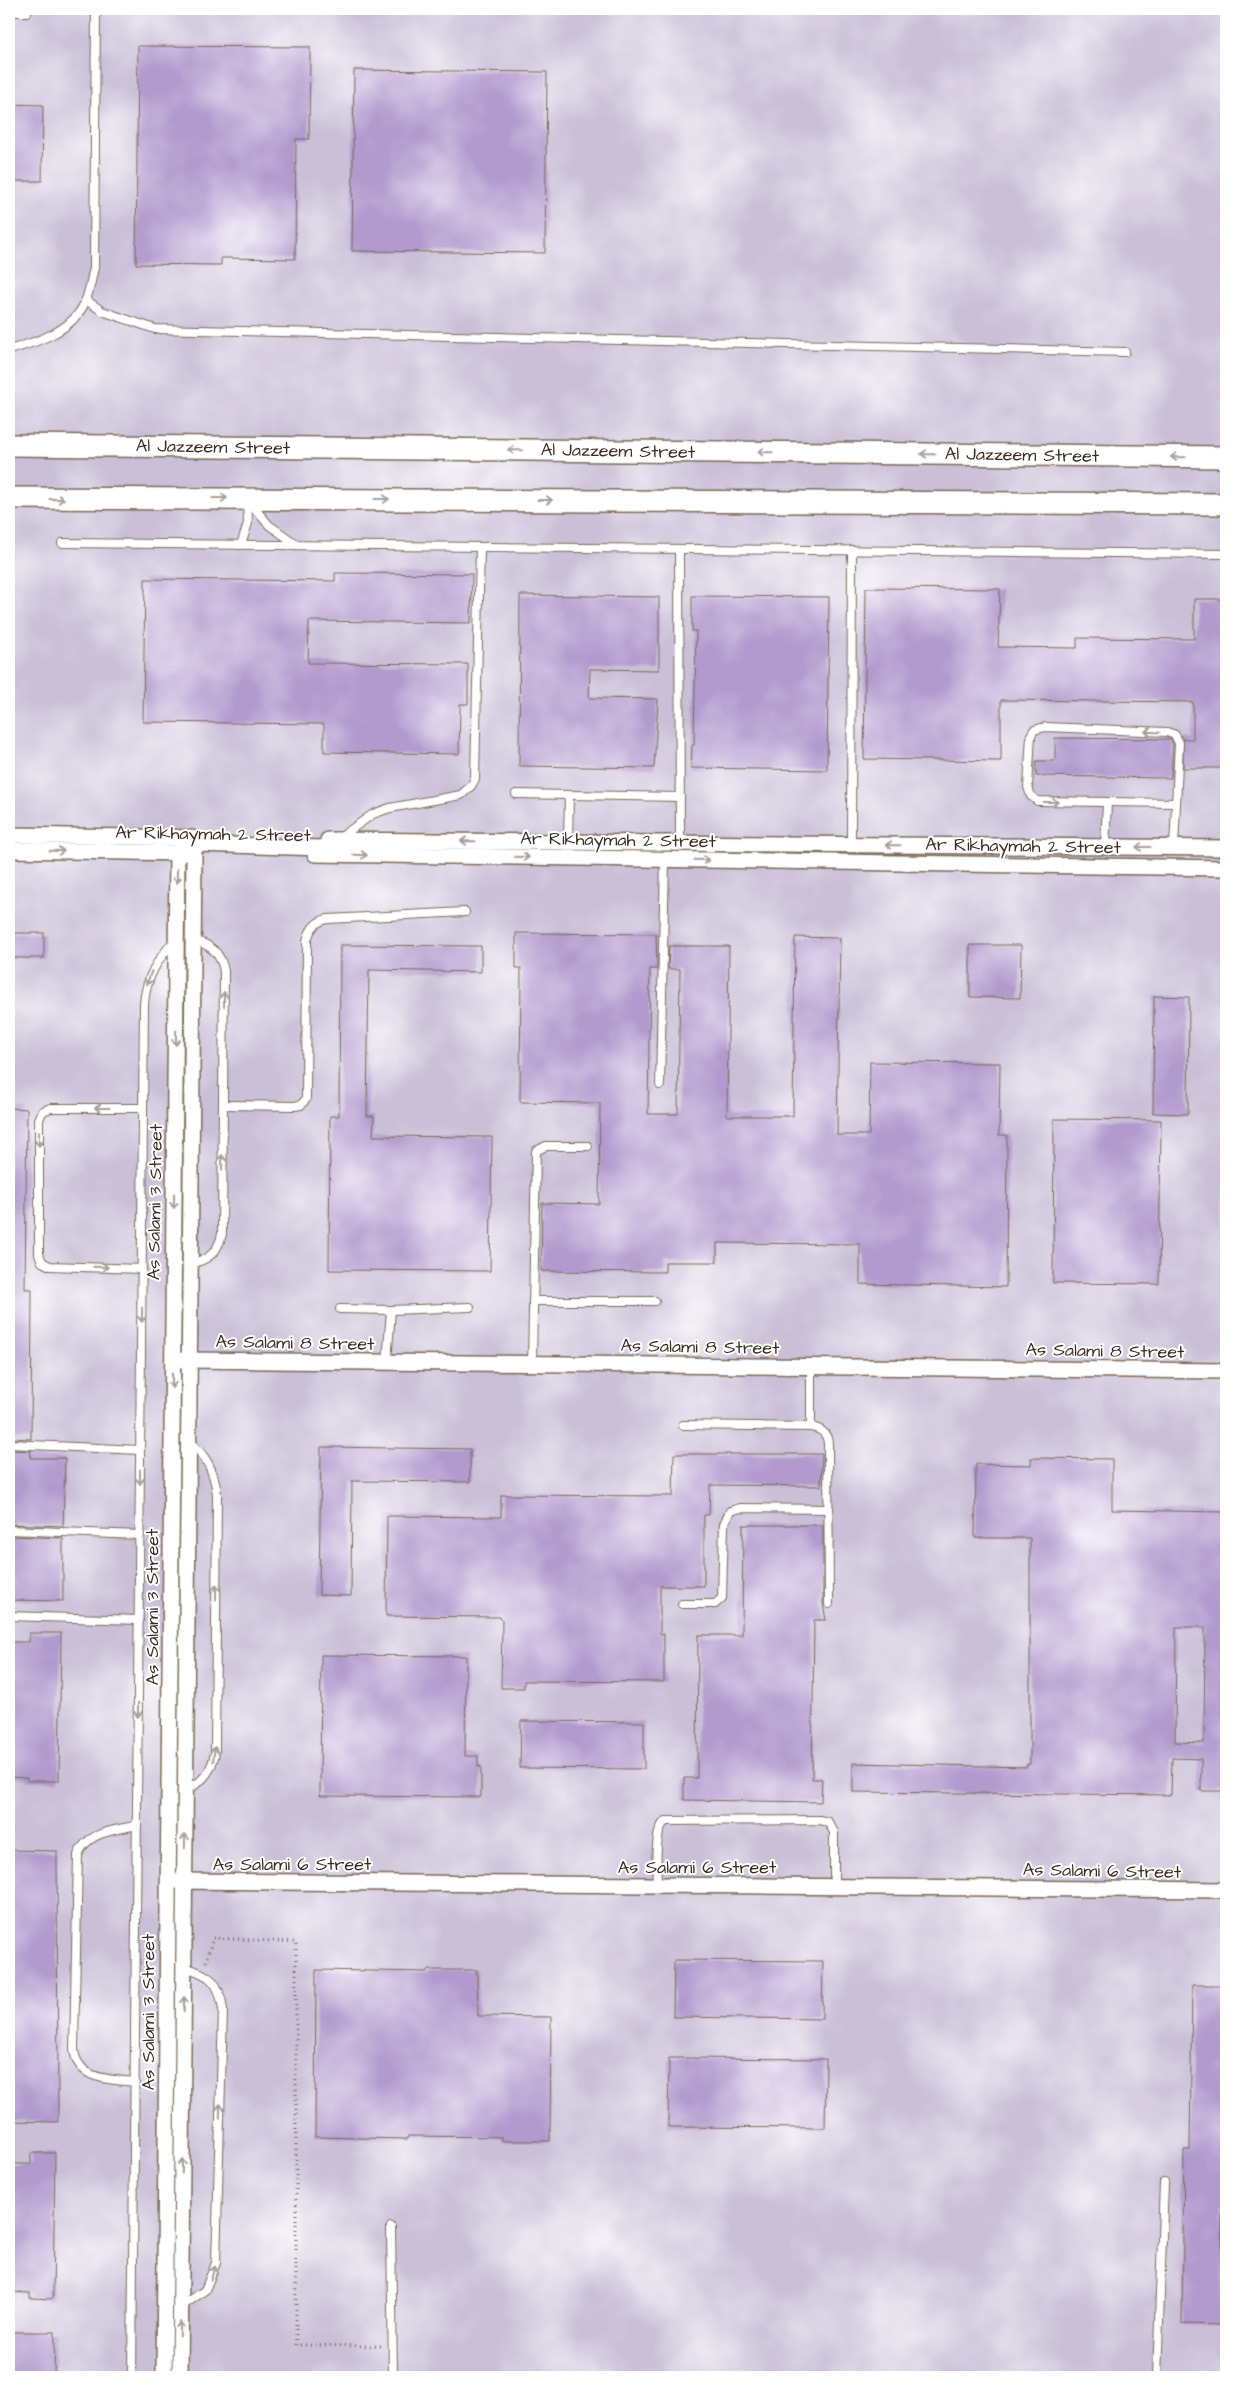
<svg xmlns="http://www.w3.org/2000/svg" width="1235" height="2386" font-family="'Architects Daughter',sans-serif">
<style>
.industrial{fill:#c9bfd7}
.building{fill:#b19acd;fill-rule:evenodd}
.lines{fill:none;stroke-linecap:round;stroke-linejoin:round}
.lane-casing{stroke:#7a6a57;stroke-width:10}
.street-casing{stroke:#7a6a57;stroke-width:18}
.secondary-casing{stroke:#7a6a57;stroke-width:24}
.path{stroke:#7a6a57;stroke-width:3;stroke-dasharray:1 4;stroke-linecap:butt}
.lane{stroke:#fff;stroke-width:8}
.street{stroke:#fff;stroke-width:15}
.secondary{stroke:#fff;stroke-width:21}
.oneway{stroke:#a79f9a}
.labels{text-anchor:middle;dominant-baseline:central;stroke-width:4;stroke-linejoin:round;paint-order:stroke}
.street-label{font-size:18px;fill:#3b2a1e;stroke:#fff}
</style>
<rect width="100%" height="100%" fill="#fff"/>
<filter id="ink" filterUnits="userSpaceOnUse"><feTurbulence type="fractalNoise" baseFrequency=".02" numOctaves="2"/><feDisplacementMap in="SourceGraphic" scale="10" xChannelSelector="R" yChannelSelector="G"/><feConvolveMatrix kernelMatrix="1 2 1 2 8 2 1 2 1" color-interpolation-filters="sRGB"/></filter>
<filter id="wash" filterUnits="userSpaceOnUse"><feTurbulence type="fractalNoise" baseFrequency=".0096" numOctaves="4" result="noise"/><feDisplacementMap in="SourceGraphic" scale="20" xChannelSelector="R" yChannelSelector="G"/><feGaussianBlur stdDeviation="1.12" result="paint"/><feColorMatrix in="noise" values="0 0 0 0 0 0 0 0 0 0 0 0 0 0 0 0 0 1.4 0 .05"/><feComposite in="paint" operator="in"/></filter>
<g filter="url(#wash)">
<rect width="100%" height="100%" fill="#f0e0c1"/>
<rect class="industrial" x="9" y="9" width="1217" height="2368"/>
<g id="blocks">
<g class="building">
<path d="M138,46L310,47L309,139H296L295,259L221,258V265L136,264Z"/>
<path d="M354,70L547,72L545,253L352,251Z"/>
<path d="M9,104L43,105L42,181H9Z"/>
<path d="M335,573L472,574L471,623L309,621L308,663L468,664V704H460L459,754L324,752V724L143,722L145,579L335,581Z"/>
<path d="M866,588L1000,589L998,647L1077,648V638L1194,639V599H1226V768H1183V739H1193V702L1001,700V761L864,759Z"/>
<path d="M520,595L659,597V670L590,669L589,698L658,699L654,768L519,766Z"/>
<path d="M692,596L829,597L827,770L691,768L692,745H694L696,631H692Z"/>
<path d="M1055,738L1170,739L1173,744L1171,778L1036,776V761H1055Z"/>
<rect x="9" y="933" width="35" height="25"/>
<path d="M516,933L656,934L657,969H650L648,1114H678L680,969H668L669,946H729L727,1116H793L795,937L840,938L837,1135H869L870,1062L1000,1063L999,1135H1007L1006,1287L860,1284V1244L717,1243V1262H665V1272L541,1271L542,1203L599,1204L600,1103L520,1102L521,968H516Z"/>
<path d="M340,945L481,946V972L369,970L367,1116H374L373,1136L492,1137L490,1271L329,1270L330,1116H339Z"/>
<path d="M970,945H1021L1020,998L970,997Z"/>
<path d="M1154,996L1189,997L1188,1114L1153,1113Z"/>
<path d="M9,1108L27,1109L25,1289H32L31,1439L9,1438Z"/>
<path d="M1054,1119L1161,1120L1159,1284L1053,1283Z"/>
<path d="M321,1447L470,1449V1482L352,1481L351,1596L319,1595Z"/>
<path d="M9,1450L31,1451L30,1458H65L63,1526L9,1524Z"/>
<path d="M674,1454H822L821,1486L710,1485L709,1515H704V1586H660V1634H664V1682L524,1681V1688H501L502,1619L500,1617L386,1616L387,1516L501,1517V1495L673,1496Z"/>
<path d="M1031,1458L1112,1459V1510L1226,1512V1791H1201V1759L1172,1758L1171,1795L853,1792V1763L1027,1767V1764H1030V1538H975L976,1464L1031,1465ZM1176,1627H1205L1204,1743L1175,1742Z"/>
<path d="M743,1525H823V1604L826,1620H814L812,1779H822L821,1802L684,1800V1778H697L698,1635H742Z"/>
<path d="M9,1536L63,1538V1601L9,1600Z"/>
<path d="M29,1633H61L59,1781H27V1778L9,1777V1642H29Z"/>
<path d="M321,1655L466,1656L465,1756H478V1767L481,1766V1797L320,1796Z"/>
<path d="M521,1721L644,1722V1769L520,1768Z"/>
<path d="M9,1850L57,1851L58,2122L9,2121Z"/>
<path d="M674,1960L823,1961L822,2019L673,2017Z"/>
<path d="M316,1970L427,1972V1970H477L478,2016L551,2017L550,2141H502V2137L408,2136V2139L315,2137Z"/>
<path d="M1192,1985H1226V2203H1222L1220,2325L1182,2324L1184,2150H1190Z"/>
<path d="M669,2058L826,2059L825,2128L668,2127Z"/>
<path d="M31,2153H55L53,2299L30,2298V2293L9,2292V2164H31Z"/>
<path d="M9,2332H55L54,2377H9Z"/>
</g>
</g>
</g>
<g filter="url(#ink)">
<use href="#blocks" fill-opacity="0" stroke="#7a6a57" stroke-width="1"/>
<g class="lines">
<g class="lane-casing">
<g id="lane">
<path d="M9,12H27"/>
<path d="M86,300L102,311L155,329L1125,352"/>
<path d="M9,350C37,342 73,331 85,302C90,291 91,279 94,268L96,9"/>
<path d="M249,502L269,525L296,544"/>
<path d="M62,543L1226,554"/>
<path d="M241,545L248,523L247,500"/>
<path d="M679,549L680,843"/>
<path d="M516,794L680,797"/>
<path d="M339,838L373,814L390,808L461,795L471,786L475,779L480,547"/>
<path d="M568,842L569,795"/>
<path d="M851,844L852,550"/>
<path d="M1105,847L1107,803"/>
<path d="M1174,847L1179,743L1175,735L1167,732L1045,727L1034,730L1031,735L1028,787L1031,796L1037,801L1176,803"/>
<path d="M660,1085L665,860"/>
<path d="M223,1105L294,1106L301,1105L306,1099L307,941C310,928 316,921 328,919L465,912"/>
<path d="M191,1263C208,1261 218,1252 222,1234L224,971C221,954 211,944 194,941"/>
<path d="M142,1269L50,1266L42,1262L39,1254V1119L43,1111L51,1108H143"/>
<path d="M533,1301H655"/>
<path d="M340,1309L391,1310"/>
<path d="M387,1362L391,1310L470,1307"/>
<path d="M532,1364L536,1151L546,1146H588"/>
<path d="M683,1425L811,1427C822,1429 828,1434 828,1445L829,1604"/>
<path d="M811,1427V1367"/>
<path d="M9,1444L140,1450"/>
<path d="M9,1530L140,1535"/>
<path d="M682,1604H715L722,1598L724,1524L730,1511L740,1508L829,1509"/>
<path d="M9,1616L139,1620"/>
<path d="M186,1790C203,1782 212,1771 215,1752L217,1494C214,1472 207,1455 189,1442"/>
<path d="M657,1886C657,1871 653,1828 666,1821L819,1820L828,1822L834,1832V1887"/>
<path d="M135,2082C110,2079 77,2081 74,2049L78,1855C87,1831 115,1831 137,1825"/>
<path d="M391,2227L393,2377"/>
<path d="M181,2307L205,2290L216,2263L223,2010C220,1982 210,1974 184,1967"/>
<path d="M132,2377L144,1004C146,977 157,960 175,940"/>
<path d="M1157,2377L1164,2182"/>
</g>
</g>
<g class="street-casing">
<g id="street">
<path d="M9,835L192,838"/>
<path d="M328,840L1226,848"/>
<path d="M9,850L187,853"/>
<path d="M315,854L1226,868"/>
<path d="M182,1360L1226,1371"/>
<path d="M175,1881L1226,1890"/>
<path d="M164,2377L177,852L185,846L196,844L323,848L334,844L337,840"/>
<path d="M180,2377L194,853L190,844L183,838"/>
</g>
</g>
<g class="secondary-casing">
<g id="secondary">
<path d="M9,445L1226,457"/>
<path d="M9,498L1226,504"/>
</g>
</g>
<path class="path" d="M206,1962L213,1938L296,1942V2345L381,2346"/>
<use href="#lane" class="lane"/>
<use href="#street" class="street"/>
<use href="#secondary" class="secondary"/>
</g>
<defs><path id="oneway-shaft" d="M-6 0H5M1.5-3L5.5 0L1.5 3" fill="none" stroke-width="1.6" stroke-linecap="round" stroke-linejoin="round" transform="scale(1.25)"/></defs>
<g class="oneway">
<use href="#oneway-shaft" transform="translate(515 450) rotate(-179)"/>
<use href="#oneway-shaft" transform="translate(765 452) rotate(-179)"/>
<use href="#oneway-shaft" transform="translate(928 454) rotate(-179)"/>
<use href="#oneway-shaft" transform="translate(1178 457) rotate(-179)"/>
<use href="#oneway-shaft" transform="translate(220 498)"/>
<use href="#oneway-shaft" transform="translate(57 499)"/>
<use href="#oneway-shaft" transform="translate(382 499)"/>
<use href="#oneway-shaft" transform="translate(545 500)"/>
<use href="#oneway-shaft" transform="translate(1152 732) rotate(-177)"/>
<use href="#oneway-shaft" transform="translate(1051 802)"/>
<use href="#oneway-shaft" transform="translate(468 841) rotate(-179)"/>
<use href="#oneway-shaft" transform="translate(893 845) rotate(-179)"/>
<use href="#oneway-shaft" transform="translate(1143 847) rotate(-180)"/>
<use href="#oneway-shaft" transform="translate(57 851) rotate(1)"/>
<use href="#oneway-shaft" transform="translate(360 855) rotate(1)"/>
<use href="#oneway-shaft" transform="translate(522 857) rotate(1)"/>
<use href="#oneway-shaft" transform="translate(702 860) rotate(1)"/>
<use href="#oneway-shaft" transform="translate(177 876) rotate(90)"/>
<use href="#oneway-shaft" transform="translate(149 978) rotate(110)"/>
<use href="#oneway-shaft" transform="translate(224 999) rotate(-90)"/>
<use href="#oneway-shaft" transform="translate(176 1038) rotate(91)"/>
<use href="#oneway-shaft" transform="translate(102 1108) rotate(180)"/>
<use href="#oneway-shaft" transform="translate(39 1139) rotate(90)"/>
<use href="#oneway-shaft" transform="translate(222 1162) rotate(-90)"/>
<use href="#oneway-shaft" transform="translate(174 1201) rotate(91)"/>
<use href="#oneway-shaft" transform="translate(101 1267) rotate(2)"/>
<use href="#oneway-shaft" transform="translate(142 1315) rotate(91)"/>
<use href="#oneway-shaft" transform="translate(172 1381) rotate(90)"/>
<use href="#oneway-shaft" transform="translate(140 1477) rotate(90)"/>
<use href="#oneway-shaft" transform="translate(216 1592) rotate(-90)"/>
<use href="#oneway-shaft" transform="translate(138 1710) rotate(91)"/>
<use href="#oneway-shaft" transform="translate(214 1754) rotate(-83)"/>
<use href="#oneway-shaft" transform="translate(185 1841) rotate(-89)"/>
<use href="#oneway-shaft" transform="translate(184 2004) rotate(-89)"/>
<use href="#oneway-shaft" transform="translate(220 2111) rotate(-89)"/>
<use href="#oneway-shaft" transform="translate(182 2166) rotate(-89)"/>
<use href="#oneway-shaft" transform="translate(213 2273) rotate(-72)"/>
<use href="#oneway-shaft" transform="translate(180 2329) rotate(-89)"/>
</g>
</g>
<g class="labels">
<g class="street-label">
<text transform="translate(213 447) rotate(1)">Al Jazzeem Street</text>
<text transform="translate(618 451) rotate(1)">Al Jazzeem Street</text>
<text transform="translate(1022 455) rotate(1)">Al Jazzeem Street</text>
<text transform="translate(213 834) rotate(1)">Ar Rikhaymah 2 Street</text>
<text transform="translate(618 840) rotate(1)">Ar Rikhaymah 2 Street</text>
<text transform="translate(1023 846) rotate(1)">Ar Rikhaymah 2 Street</text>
<text transform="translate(155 1202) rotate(-89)">As Salami 3 Street</text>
<text transform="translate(295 1343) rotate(1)">As Salami 8 Street</text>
<text transform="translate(700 1347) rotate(1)">As Salami 8 Street</text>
<text transform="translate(1105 1351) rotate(1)">As Salami 8 Street</text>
<text transform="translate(152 1607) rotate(-90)">As Salami 3 Street</text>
<text x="292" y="1864">As Salami 6 Street</text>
<text x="697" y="1867">As Salami 6 Street</text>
<text transform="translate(1102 1871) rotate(1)">As Salami 6 Street</text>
<text transform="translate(148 2012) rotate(-90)">As Salami 3 Street</text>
</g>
</g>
<rect width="1235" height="2386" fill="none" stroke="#fff" stroke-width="30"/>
</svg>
